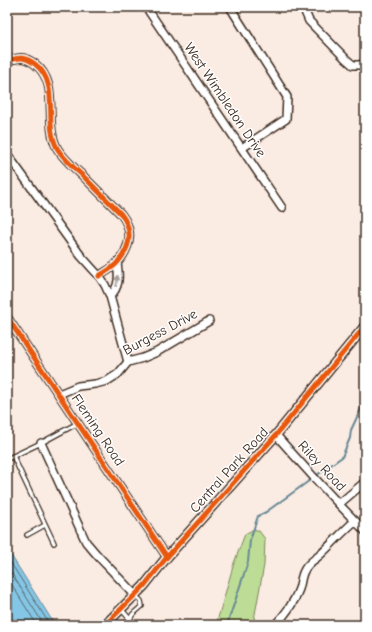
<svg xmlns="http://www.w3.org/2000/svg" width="372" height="632" font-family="'Comic Neue',sans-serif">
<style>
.green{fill:#bddd96;stroke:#7c845a}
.water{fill:#84c6e5;stroke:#678895}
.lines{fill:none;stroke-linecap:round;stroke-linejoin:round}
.shore{stroke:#58686e;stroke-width:1}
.stream{stroke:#678895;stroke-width:2}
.service-casing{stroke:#3b2a1e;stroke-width:6}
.minor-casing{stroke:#3b2a1e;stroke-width:10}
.tertiary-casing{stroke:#3b2a1e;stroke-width:11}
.service{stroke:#fff;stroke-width:3.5}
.minor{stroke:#fff;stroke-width:7}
.tertiary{stroke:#fff;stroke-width:8}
.cycleway-casing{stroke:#fff;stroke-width:8}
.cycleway{stroke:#e8590c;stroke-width:5}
.oneway{fill:#a79f9a}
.labels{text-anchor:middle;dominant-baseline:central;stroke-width:3;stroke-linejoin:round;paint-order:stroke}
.street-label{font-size:14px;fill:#3b2a1e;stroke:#fff}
</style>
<rect width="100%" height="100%" fill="#faebe3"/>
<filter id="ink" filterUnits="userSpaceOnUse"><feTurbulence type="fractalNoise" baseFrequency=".025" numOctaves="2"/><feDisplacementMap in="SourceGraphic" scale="8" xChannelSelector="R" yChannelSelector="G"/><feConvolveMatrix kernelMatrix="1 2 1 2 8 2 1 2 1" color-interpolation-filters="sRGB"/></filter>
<g filter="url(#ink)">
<path class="green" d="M254,529L259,531L265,539L264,565L253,625H216L234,563L245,534Z"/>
<path class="water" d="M7,549L55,625H7Z"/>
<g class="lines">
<g class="shore">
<path d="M7,557L50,625"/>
<path d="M7,566L44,625"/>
<path d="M7,577L37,625"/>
</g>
<path class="stream" d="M227,625L248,562L250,540L258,516L266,512L342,457L350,438L351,430L365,400"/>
<g class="service-casing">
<g id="service">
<path d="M365,190V194"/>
<path d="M13,456L54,543"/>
<path d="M7,459L41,443L78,423"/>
<path d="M27,535L45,525"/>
<path d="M121,609L135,625"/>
<path d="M126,625L133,614L142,606L141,601L135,595"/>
</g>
</g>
<g class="minor-casing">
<g id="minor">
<path d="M146,7L282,208"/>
<path d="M230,7L287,97L286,119L242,148"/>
<path d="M303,7L309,21L346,59L353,65H360L365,62"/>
<path d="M7,61C20,57 24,56 35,64C61,84 43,122 57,148C63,158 73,167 82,175C95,188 108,201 121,214C134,231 131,247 117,263C113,268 105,272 99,276"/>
<path d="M7,154L81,256L99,276L105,285L110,296L128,362"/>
<path d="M110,296C120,287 119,275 117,264"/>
<path d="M7,317L167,557"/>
<path d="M59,394L78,386L95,384L107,381L118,374L128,362L143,358L157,352L209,321"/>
<path d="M276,435C305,468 334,500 365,531"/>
<path d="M41,443L86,542L98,556L135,595"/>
<path d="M339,504L365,482"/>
<path d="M275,625C286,614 294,603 299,589C301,583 301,576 304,571C308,562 315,560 321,554C333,543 342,532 355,521"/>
</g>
</g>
<g class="tertiary-casing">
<path id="tertiary" d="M105,625L144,586L167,557L276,435L365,326"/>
</g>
<use href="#service" class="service"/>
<use href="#minor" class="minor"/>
<use href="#tertiary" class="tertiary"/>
<g class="cycleway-casing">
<g id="cycleway">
<path d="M7,61C20,57 24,56 35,64C61,84 43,122 57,148C63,158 73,167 82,175C95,188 108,201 121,214C134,231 131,247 117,263C113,268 105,272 99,276"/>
<path d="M7,317L167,557"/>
<path d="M105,625L144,586L167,557L276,435L365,326"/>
</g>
</g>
<use href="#cycleway" class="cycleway"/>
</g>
<defs><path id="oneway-solid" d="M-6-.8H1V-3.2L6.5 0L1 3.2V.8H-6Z"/></defs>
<use class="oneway" href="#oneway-solid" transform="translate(117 281) rotate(-80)"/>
</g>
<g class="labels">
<g class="street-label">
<text transform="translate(225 100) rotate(56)">West Wimbledon Drive</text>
<text transform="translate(160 332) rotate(-28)">Burgess Drive</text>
<text transform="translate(98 430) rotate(56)">Fleming Road</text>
<text transform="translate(322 466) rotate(47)">Riley Road</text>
<text transform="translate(229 470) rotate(-48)">Central Park Road</text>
</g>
</g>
<rect width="372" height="632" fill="none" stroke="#fff" stroke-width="24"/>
<rect x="12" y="12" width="348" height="608" fill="none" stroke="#3b2a1e" stroke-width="1.5" filter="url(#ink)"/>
</svg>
